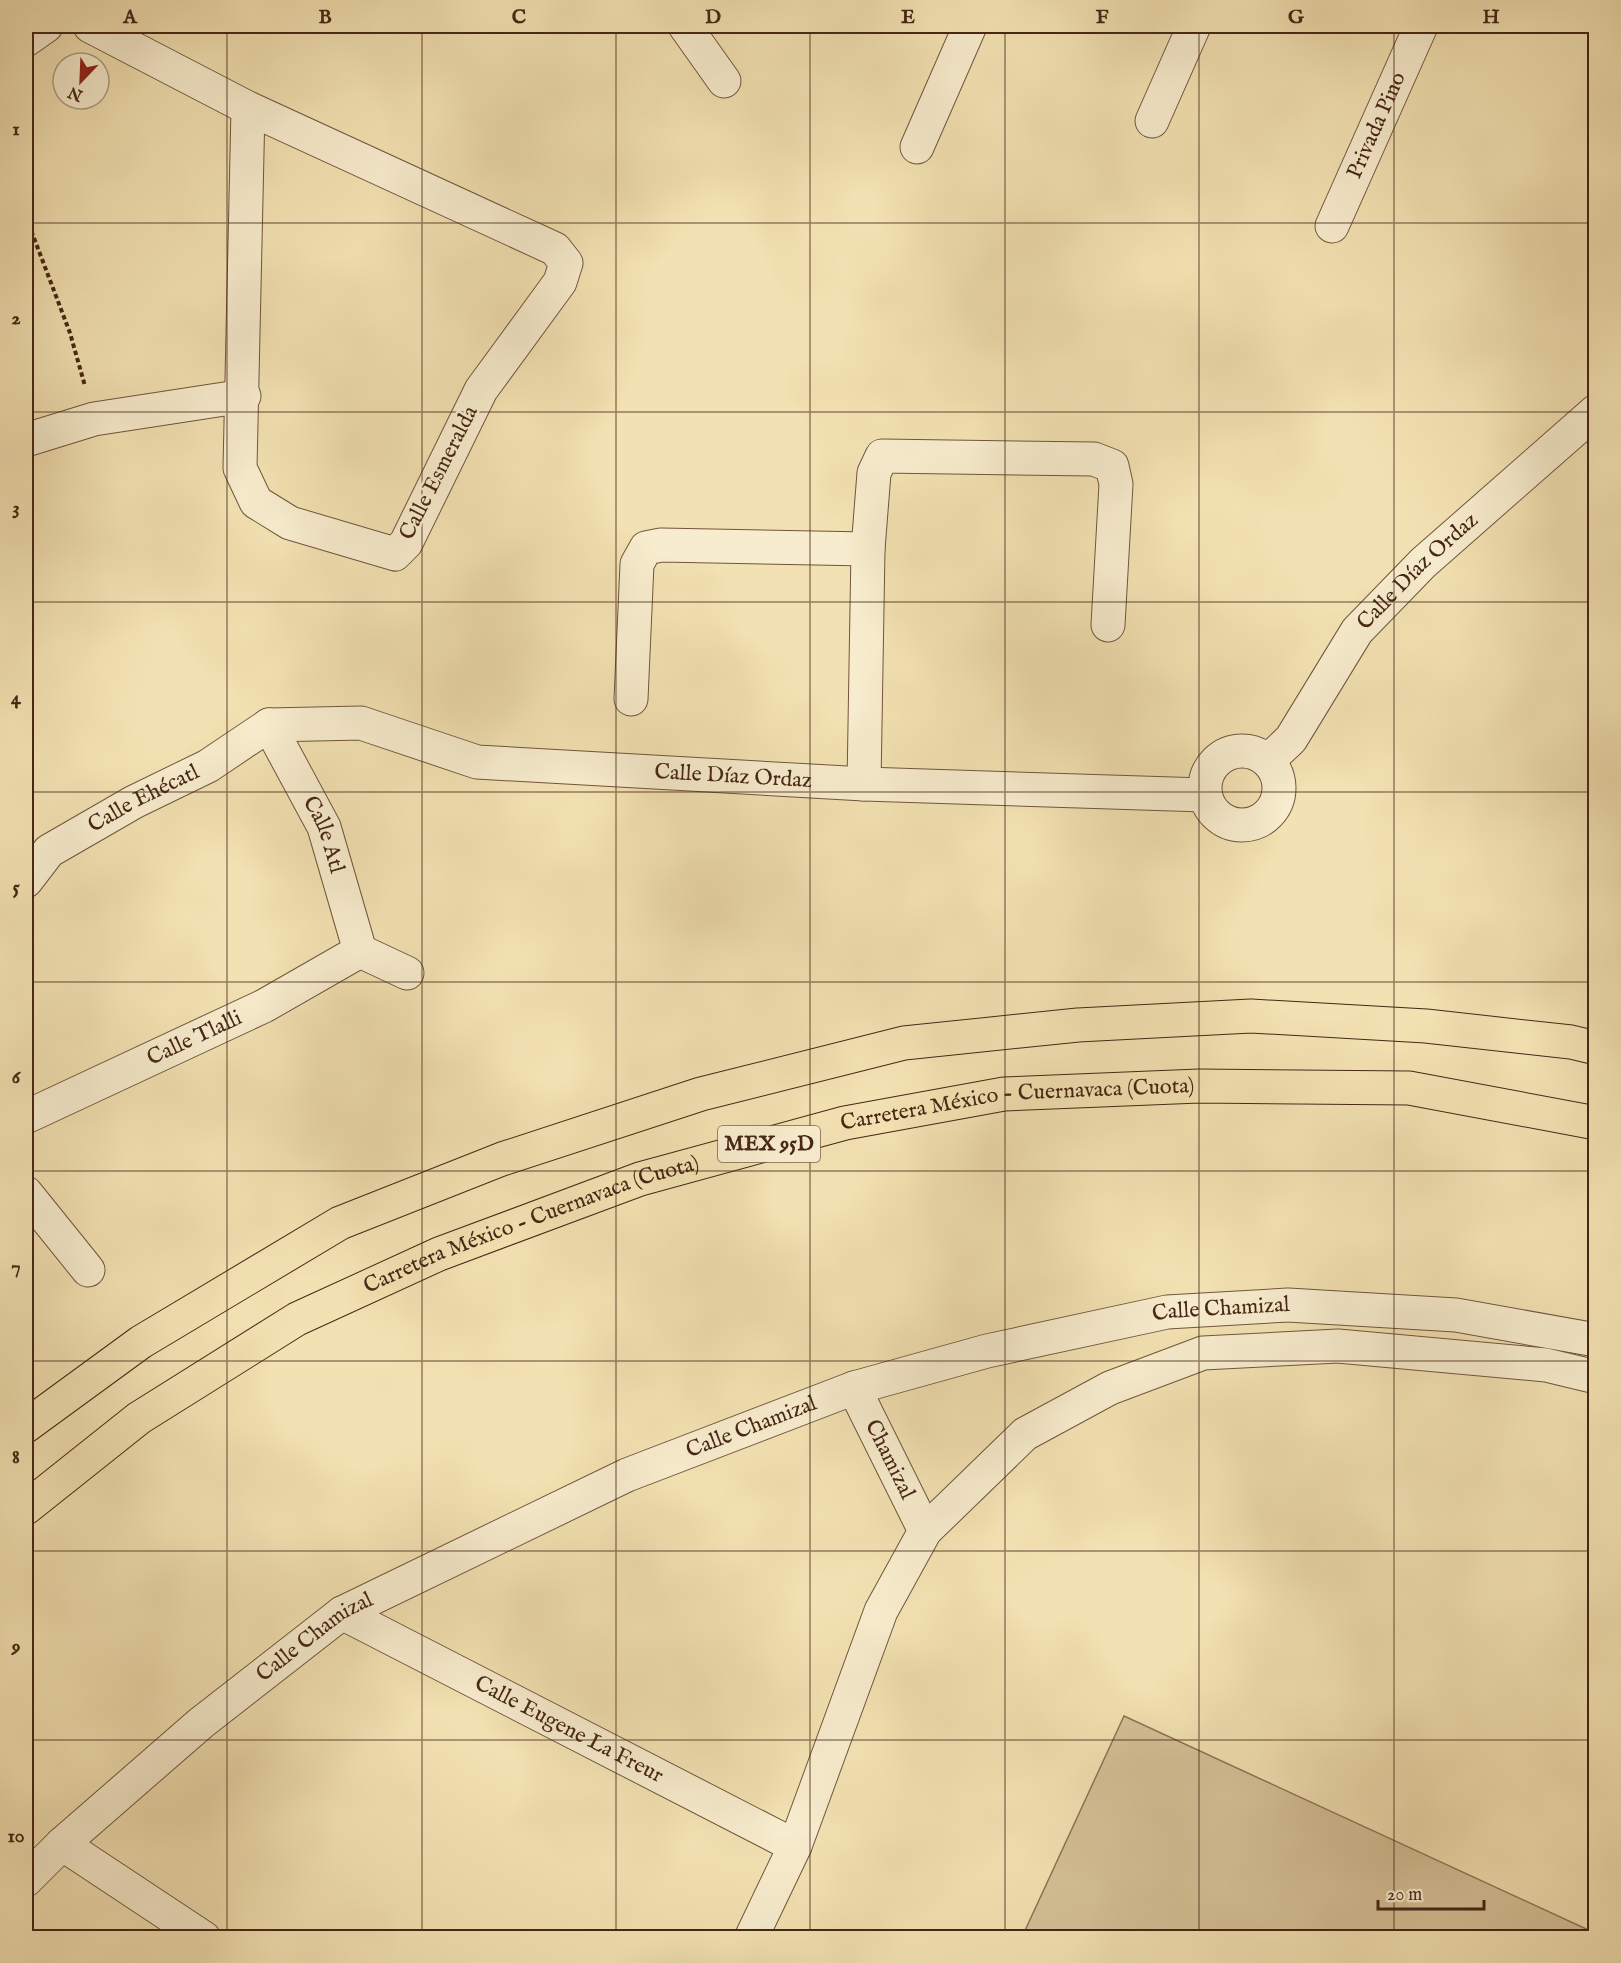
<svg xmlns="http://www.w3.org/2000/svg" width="1621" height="1963" font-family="'IM FELL English',serif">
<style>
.green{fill:#d5c197;stroke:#8e7456;stroke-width:1.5}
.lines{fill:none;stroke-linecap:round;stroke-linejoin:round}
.minor-casing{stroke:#71553d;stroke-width:35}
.highway-casing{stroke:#462616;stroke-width:35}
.path{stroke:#462616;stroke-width:4;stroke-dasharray:4.5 3;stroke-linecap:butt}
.minor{stroke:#f7eccd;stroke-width:33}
.highway{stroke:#f2e1b2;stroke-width:33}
.grid{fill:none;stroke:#462616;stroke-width:1.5;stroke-opacity:0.55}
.labels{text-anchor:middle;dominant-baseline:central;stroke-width:5;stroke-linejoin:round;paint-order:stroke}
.shield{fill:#f7eccd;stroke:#7b614d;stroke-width:1.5}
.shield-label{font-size:21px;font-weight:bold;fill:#462616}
.street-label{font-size:22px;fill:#462616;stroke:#f7eccd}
.neatline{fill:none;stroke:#462616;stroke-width:2}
.grid-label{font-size:20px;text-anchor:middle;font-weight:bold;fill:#462616}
</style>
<rect width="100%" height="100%" fill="#f2e1b2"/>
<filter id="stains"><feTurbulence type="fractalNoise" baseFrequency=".00333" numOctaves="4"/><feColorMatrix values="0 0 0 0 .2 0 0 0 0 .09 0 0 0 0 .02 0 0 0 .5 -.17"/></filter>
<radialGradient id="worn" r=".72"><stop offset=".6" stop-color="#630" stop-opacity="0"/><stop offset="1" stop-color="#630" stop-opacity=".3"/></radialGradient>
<path class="green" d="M1124,1716L1595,1933V1937H1022Z"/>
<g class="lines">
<g class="minor-casing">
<g id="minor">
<path d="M90,26L248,108L555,249L566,263L560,282L481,390L406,543L395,554L290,523L256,502L240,468L248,108"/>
<path d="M685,26L724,81"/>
<path d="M26,40L46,26"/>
<path d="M1152,121L1194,26"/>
<path d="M917,147L970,26"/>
<path id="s1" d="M1332,226L1421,26"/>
<path d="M26,440L94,419L244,396"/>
<path d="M631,699L637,564L646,548L661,545L868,549"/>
<path id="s2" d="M269,725L361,723L477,762L864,784L1204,795"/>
<path id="s3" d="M269,725L324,827L360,951"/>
<circle cx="1242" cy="788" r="37"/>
<path id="s4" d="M1269,760L1291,739L1357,631L1423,563L1596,411"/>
<path d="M864,784L868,549L874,473L882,456L1094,459L1112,466L1116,484L1108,625"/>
<path id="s5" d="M26,881L49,851L134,802L208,766L269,725"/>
<path d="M360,951L407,973"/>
<path id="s6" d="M26,1117L264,1006L360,951"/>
<path d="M26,1193L88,1270"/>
<path id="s7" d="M854,1388L925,1531"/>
<path id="s8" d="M342,1613L795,1846"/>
<path d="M62,1844L204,1938"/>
<path id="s9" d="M26,1880L62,1844L201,1723L342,1613L627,1475L854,1388L987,1351L1167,1312L1288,1305L1456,1315L1596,1340"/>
<path d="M751,1938L795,1846L881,1611L925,1531L1025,1434L1110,1388L1203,1353L1338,1346L1546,1365L1596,1377"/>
</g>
</g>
<g class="highway-casing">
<g id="highway">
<path d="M26,1426L141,1342L340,1223L502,1159L701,1094L904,1043L1078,1025L1251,1016L1426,1026L1571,1042L1596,1048"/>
<path id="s10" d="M26,1508L139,1418L297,1319L439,1254L640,1179L845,1123L1004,1094L1199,1086L1409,1088L1596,1123"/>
</g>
</g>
<path class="path" d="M26,217L70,333L85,386"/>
<use href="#minor" class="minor"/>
<use href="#highway" class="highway"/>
</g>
<path class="grid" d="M227,26V1938M422,26V1938M616,26V1938M810,26V1938M1005,26V1938M1199,26V1938M1394,26V1938M26,223H1596M26,412H1596M26,602H1596M26,792H1596M26,982H1596M26,1171H1596M26,1361H1596M26,1551H1596M26,1740H1596"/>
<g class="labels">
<rect class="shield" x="718" y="1126" width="102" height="36" rx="4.5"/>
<g class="shield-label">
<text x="769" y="1144">MEX 95D</text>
</g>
<g class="street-label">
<text stroke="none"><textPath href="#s1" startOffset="110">Privada Pino</textPath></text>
<text transform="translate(439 473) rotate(-63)">Calle Esmeralda</text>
<text stroke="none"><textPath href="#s4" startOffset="242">Calle Díaz Ordaz</textPath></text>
<text stroke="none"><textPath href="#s2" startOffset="471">Calle Díaz Ordaz</textPath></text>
<text stroke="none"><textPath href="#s5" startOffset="146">Calle Ehécatl</textPath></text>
<text stroke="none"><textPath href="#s3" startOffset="123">Calle Atl</textPath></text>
<text stroke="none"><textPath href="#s6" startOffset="186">Calle Tlalli</textPath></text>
<text stroke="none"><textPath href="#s10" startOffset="1088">Carretera México - Cuernavaca (Cuota)</textPath></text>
<text stroke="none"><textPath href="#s10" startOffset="584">Carretera México - Cuernavaca (Cuota)</textPath></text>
<text stroke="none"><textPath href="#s9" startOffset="1350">Calle Chamizal</textPath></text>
<text stroke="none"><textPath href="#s9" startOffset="864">Calle Chamizal</textPath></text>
<text stroke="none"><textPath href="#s7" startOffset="80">Chamizal</textPath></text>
<text stroke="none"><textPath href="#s9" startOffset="378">Calle Chamizal</textPath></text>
<text stroke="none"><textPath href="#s8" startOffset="255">Calle Eugene La Freur</textPath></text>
</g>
</g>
<rect width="1621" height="1963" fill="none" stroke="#f2e1b2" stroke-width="66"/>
<g transform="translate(81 81) rotate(203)"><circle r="28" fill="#f7eccd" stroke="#b09d84" stroke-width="1.5"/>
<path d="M0-4.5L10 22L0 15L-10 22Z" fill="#8f2418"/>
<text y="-9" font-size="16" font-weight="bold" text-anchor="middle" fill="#462616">N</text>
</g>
<path d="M1378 1900v9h106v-9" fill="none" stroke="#462616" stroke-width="3"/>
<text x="1387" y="1900" font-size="18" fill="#462616" stroke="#f7eccd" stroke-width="4.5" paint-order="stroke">20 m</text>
<rect x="33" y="33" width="1555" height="1897" class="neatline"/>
<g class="grid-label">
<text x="130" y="23">A</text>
<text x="325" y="23">B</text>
<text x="519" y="23">C</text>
<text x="713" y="23">D</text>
<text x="908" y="23">E</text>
<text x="1102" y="23">F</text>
<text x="1296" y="23">G</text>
<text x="1491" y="23">H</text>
<text x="16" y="135">1</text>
<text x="16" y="324">2</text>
<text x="16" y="514">3</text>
<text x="16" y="704">4</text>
<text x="16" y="893">5</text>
<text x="16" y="1083">6</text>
<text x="16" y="1273">7</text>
<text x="16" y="1463">8</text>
<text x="16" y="1652">9</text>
<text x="16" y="1842">10</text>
</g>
<rect width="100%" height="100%" filter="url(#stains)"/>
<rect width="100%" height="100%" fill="url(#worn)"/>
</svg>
